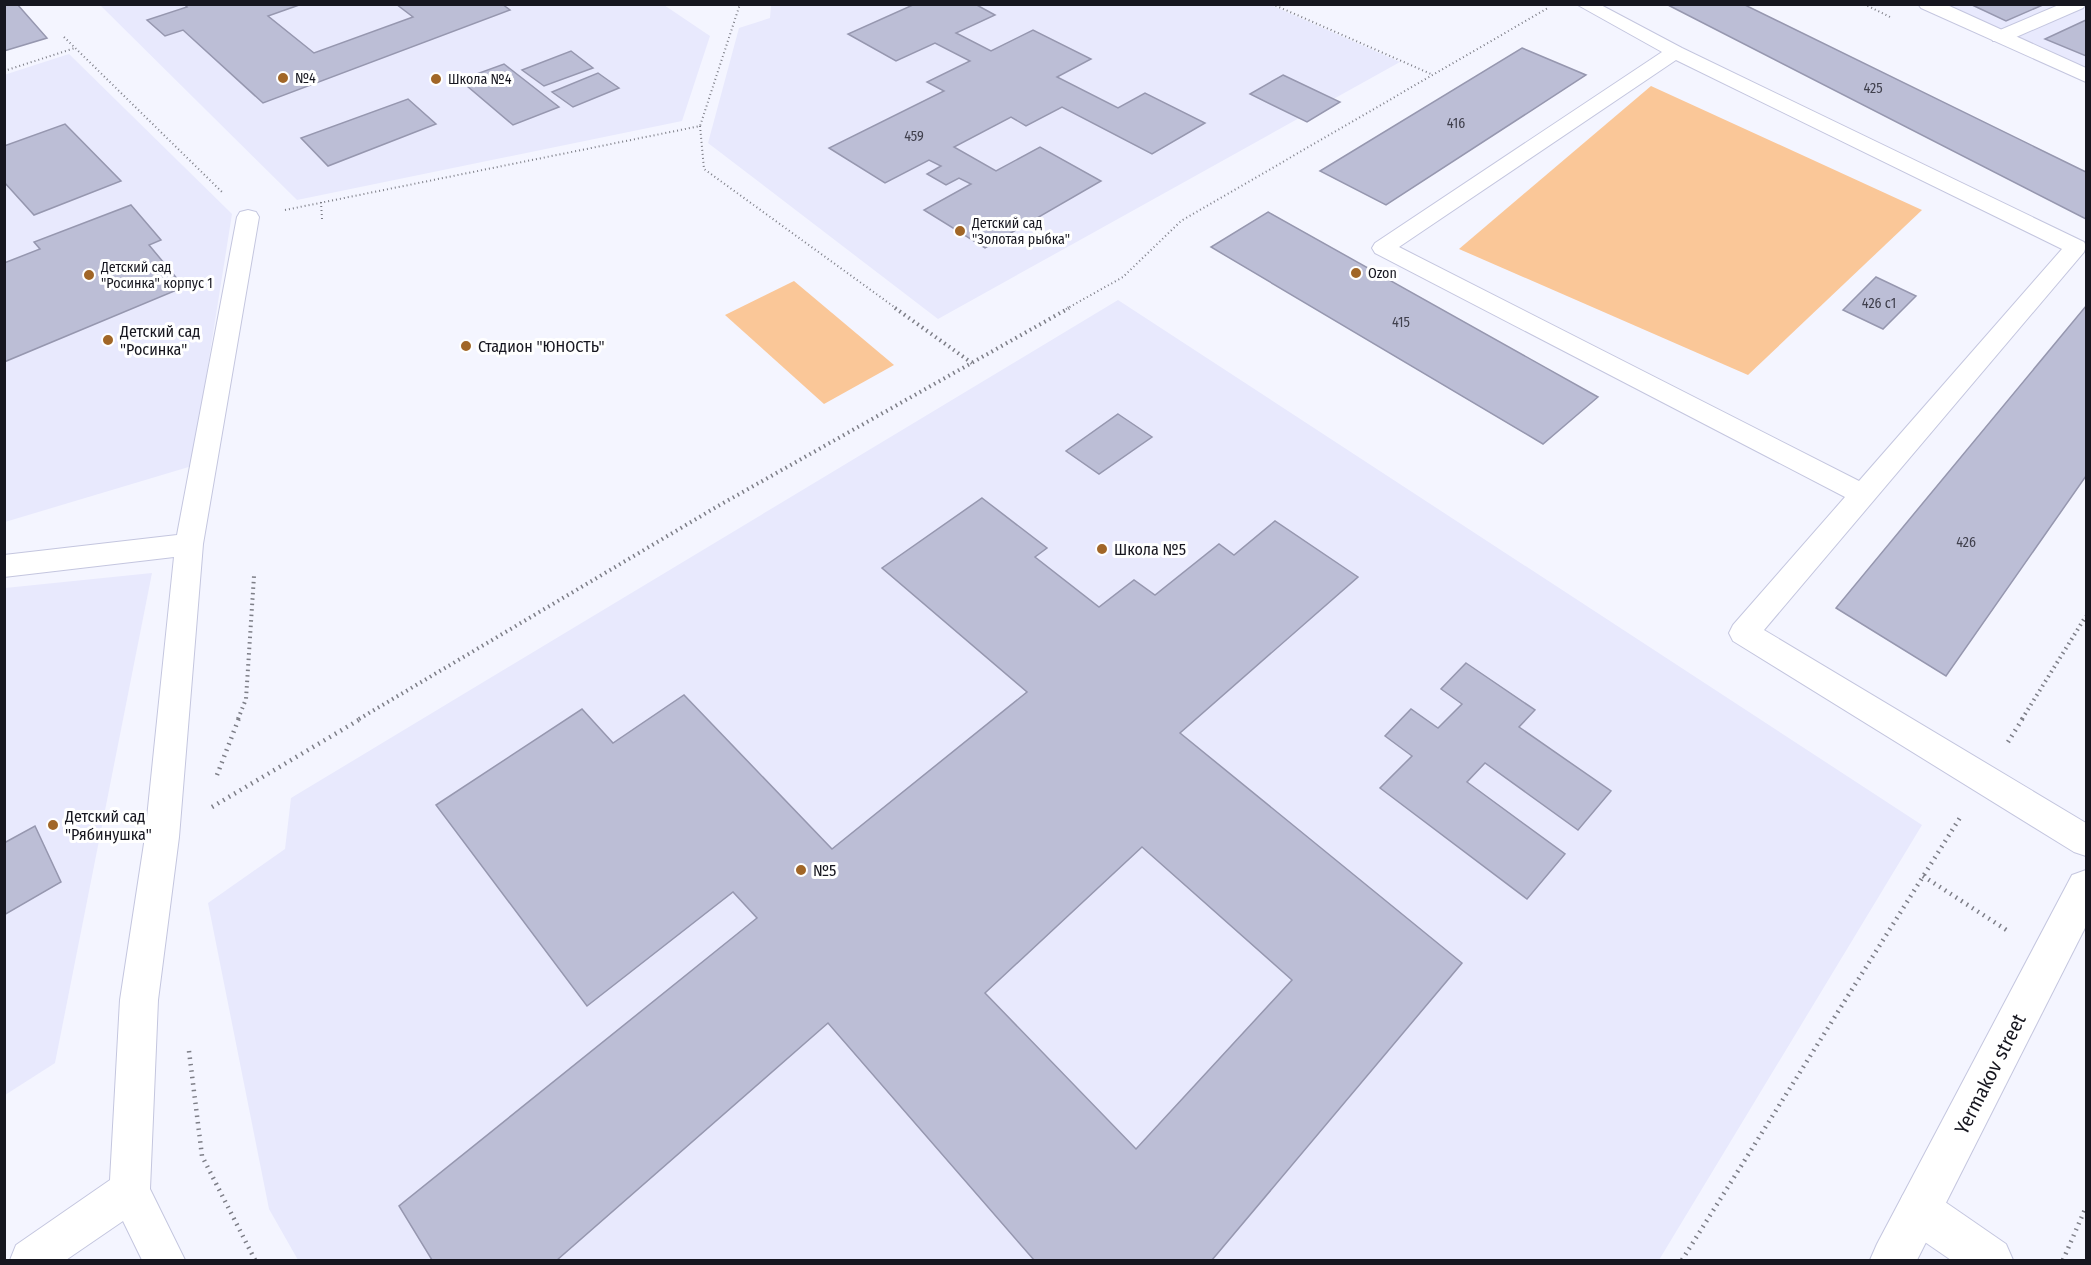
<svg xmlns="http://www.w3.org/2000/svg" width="2091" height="1265" font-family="'Fira Sans Condensed',sans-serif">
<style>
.built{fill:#e8e9fd}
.green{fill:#fac798}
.building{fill:#bcbed6;stroke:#9697af;stroke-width:1.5;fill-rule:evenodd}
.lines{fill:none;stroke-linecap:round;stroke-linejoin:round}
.lane-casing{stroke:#c4c6df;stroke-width:2}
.street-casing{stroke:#c4c6df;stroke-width:2}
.secondary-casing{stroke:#c4c6df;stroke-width:2}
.path-far2{stroke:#7d7e87;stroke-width:2;stroke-dasharray:1 3;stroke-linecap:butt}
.path-far1{stroke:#7d7e87;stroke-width:4;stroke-dasharray:1.5 4;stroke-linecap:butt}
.path{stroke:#7d7e87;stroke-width:4.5;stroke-dasharray:1.5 5;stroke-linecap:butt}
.lane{fill:#fff;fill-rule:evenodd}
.street{fill:#fff;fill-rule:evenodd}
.secondary{fill:#fff;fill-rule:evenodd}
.poi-dot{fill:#a16627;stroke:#fff;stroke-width:2}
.labels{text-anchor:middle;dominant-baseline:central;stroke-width:6;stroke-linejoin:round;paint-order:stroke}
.far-poi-label{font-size:14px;fill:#16161f;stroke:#fff;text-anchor:start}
.number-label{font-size:14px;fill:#40404d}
.poi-label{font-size:16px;fill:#16161f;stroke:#fff;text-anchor:start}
.near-street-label{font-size:20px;fill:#16161f;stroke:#fff}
</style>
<rect width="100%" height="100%" fill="#f4f5ff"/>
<g class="built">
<path d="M100,5H664L710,36L682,121L297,200Z"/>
<path d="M771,5H1271L1400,62L938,319L708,143L739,28L770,18Z"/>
<path d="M1945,5H2086V68Z"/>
<path d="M69,54L232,214L192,466L5,522L4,75Z"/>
<path d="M1118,300L1922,825L1659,1260H298L269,1209L208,903L285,849L291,798Z"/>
<path d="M152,573L55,1063L5,1095V588Z"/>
</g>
<g class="green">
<path d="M1651,86L1922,210L1748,375L1459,249Z"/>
<path d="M794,281L894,365L824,404L725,315Z"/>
</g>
<g class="building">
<path d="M4,4H17L47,38L4,51Z"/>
<path d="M184,4H302L268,16L314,53L413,17L396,4H502L510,10L263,103L183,30L165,36L147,20L187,7Z"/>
<path d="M915,4H975L995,15L956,33L991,51L1033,30L1091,59L1057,77L1118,108L1145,93L1205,123L1152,154L1062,107L1026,126L1011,117L954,147L996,171L1040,147L1101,181L985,248L924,210L971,184L959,178L946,185L927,174L941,166L929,160L885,183L829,148L944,91L927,82L970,61L935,43L896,61L848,34Z"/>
<path d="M1666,4H1743L2086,172V219Z"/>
<path d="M1970,4H2045L2006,21Z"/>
<path d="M2086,20V56L2045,39Z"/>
<path d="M1522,48L1586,75L1386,205L1320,171Z"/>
<path d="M571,51L593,68L544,86L522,70Z"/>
<path d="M504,64L559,107L513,125L460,80Z"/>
<path d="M598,73L619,88L573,107L552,92Z"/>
<path d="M1283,75L1340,102L1307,122L1250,94Z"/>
<path d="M408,99L436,124L328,166L301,138Z"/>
<path d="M65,124L121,181L34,215L4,182V146Z"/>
<path d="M131,205L161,240L149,245L184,287L4,362V263L40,249L34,242Z"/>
<path d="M1268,212L1598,397L1543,444L1211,247Z"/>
<path d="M1876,277L1916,296L1883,329L1843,310Z"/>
<path d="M2086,306V476L1946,676L1836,608Z"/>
<path d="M1118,414L1152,437L1099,474L1066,451Z"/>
<path d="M982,498L1047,548L1035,557L1099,607L1134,580L1155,595L1219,544L1234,555L1275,521L1358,577L1180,733L1462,963L1212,1260H1034L828,1023L557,1260H432L399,1206L757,918L733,892L587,1006L436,805L582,709L613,743L684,695L832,849L1027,692L882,568ZM1142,847L1292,980L1136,1149L985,993Z"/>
<path d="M1466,663L1535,710L1519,727L1611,791L1578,830L1485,763L1467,782L1565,854L1527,899L1380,788L1412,756L1385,736L1411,709L1438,728L1462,704L1441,689Z"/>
<path d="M35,826L61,882L4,915V843Z"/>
</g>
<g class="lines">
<g class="lane-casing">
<g id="lane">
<path d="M1576,4H1599L1682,48L2084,242L2086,246L2084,252L1764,630L2086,823V856L2074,852L1733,641L1729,633L1733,625L1845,497L1375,253L1372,248L1375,243L1662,52ZM1676,60L2062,249L1859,481L1399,247Z"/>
<path d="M2061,4H2086L2083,8L2007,41H1993L1991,37L1993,33Z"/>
<path d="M248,210L256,212L259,217L203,544L179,837L158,1000L150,1189L185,1260H142L123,1221L66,1260H10L16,1245L110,1180L120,1000L145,837L174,557L4,577V555L177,535L237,217L240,212Z"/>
</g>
</g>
<g class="street-casing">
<path id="street" d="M1919,1188L1935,1195L2006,1244L2013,1260H1951L1903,1227L1896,1211L1903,1195Z"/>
</g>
<g class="secondary-casing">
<g id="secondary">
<path d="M1918,4H1945L2086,68V82L1921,8Z"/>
<path d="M2086,870V926L1917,1260H1870L1877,1244L2072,875Z"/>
</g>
</g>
<g class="path-far2">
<path d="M1272,4L1431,74"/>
<path d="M1864,4L1892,18"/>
<path d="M64,37L222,192"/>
<path d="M4,71L75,48"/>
<path d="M700,126L704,169L897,309"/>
<path d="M321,202L322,219"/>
<path d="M285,210L700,126L740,4"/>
<path d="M1066,309L1123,277L1181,221L1548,8"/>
</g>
<g class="path-far1">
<path d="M895,308L972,363"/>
<path d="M238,719L246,699L254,576"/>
<path d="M359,719L718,506L1069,308"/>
<path d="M2022,719L2086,616"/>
</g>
<g class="path">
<path d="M2008,742L2023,718"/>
<path d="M217,775L239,718"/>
<path d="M212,807L362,718"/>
<path d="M1923,876L2008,931"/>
<path d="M189,1051L202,1156L255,1260"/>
<path d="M1682,1260L1961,816"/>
<path d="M2063,1260L2086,1207"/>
</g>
<use href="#lane" class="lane"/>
<use href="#street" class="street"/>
<use href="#secondary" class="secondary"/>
</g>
<g class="poi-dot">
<circle cx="283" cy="78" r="6"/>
<circle cx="436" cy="79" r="6"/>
<circle cx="960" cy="231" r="6"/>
<circle cx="1356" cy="273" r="6"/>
<circle cx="89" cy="275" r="6"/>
<circle cx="108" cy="340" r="6"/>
<circle cx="466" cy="346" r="6"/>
<circle cx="1102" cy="549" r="6"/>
<circle cx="53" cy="825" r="6"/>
<circle cx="801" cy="870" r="6"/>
</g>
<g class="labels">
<g class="far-poi-label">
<text x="295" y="78">№4</text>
<text x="448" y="79">Школа №4</text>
<text x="972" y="223">Детский сад<tspan x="972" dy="16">"Золотая рыбка"</tspan></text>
<text x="101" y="267">Детский сад<tspan x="101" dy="16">"Росинка" корпус 1</tspan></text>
<text x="1368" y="273">Ozon</text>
</g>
<g class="number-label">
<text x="1873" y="88">425</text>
<text x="1456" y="123">416</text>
<text x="914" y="136">459</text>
<text x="1879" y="303">426 с1</text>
<text x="1401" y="322">415</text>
<text x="1966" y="542">426</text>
</g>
<g class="poi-label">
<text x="120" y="331">Детский сад<tspan x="120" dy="18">"Росинка"</tspan></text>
<text x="478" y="346">Стадион "ЮНОСТЬ"</text>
<text x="1114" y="549">Школа №5</text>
<text x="65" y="816">Детский сад<tspan x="65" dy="18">"Рябинушка"</tspan></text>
<text x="813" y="870">№5</text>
</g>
<g class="near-street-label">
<text transform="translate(1990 1074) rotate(-63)">Yermakov street</text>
</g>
</g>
<rect width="2091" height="1265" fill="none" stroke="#16161f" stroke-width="12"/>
</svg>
